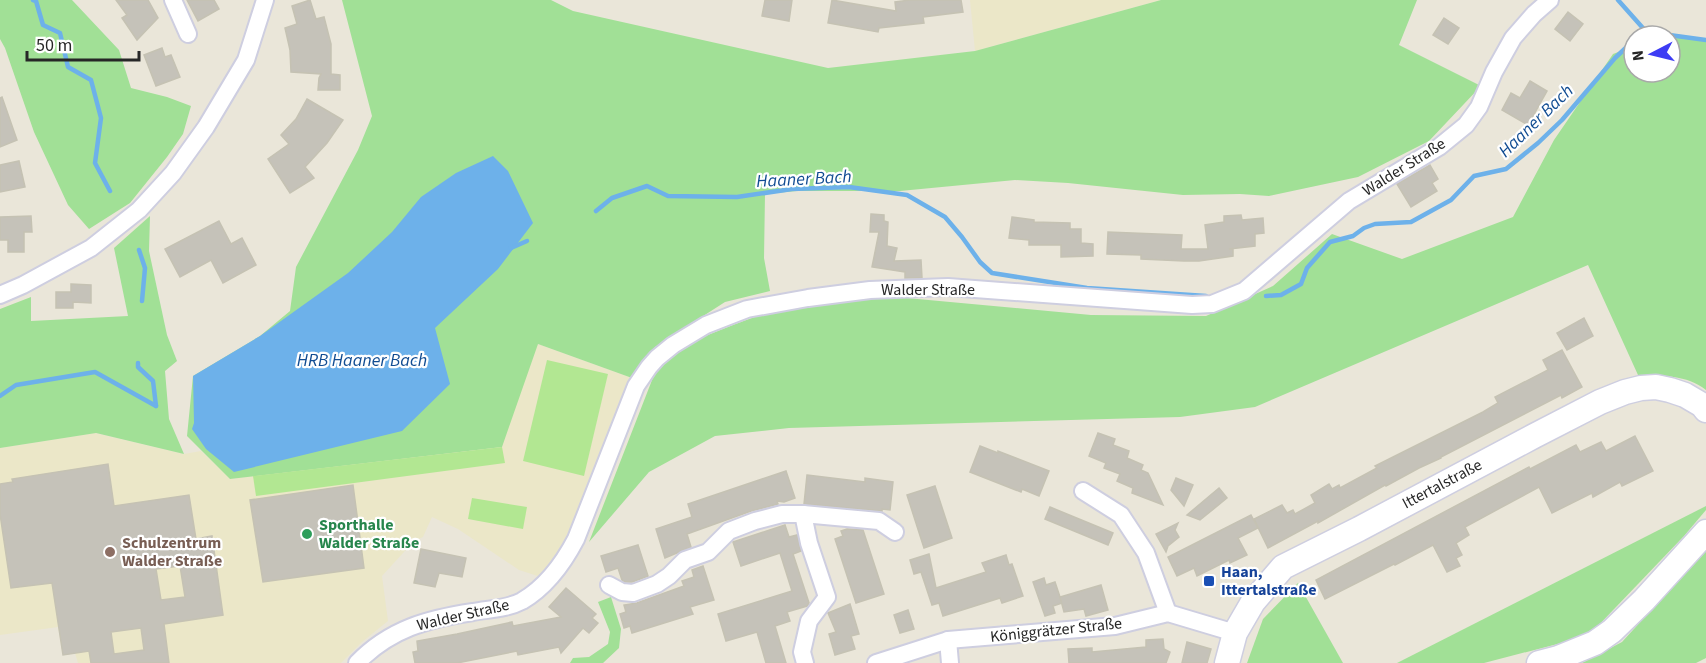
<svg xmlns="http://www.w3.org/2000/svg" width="1706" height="663" font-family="'Source Sans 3',sans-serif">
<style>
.education{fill:#ebe7c8}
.green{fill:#a1e096}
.pitch{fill:#b2e792}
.water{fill:#6db1ea}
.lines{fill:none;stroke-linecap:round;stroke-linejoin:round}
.stream{stroke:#6db1ea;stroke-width:4.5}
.building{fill:#c5c2b9;stroke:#c5c2b3;stroke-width:1.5;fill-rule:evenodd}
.street-casing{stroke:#cecee0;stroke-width:20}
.secondary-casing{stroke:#cecee0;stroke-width:27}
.street{stroke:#fff;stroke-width:16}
.secondary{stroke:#fff;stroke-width:24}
.leisure-dot{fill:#2e9e5b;stroke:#fff;stroke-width:2}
.education-dot{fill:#8d6e63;stroke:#fff;stroke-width:2}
.transit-dot{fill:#1a4fb4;stroke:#fff;stroke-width:2}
.labels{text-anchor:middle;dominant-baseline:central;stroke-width:4.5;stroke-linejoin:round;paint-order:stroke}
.street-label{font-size:16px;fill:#272727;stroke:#fff}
.leisure-label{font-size:16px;font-weight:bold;fill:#27864d;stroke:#fff;text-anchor:start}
.education-label{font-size:16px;font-weight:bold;fill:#785e54;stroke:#fff;text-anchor:start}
.transit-label{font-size:16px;font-weight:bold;fill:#164399;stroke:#fff;text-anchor:start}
.water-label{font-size:18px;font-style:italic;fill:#114c92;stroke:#fff}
</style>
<rect width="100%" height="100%" fill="#eae6d9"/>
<g class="education">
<path d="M970,0H1161L975,51Z"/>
<path d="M538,344L632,378L572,532L544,578L519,570L458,529L432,517L423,537L414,541L382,576L388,621L362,642L341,663H78L75,653L63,655L58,627L0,635V448L95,433L184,454L201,451L231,479L253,476Z"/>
</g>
<g class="green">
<path d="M0,0H72L119,50L131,88L167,97L191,106L183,134L167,157L130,203L89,229L68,205L34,132L5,48L0,39Z"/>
<path d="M342,0H551L573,11L828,68L975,51L1161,0H1417L1399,45L1481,86L1429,141L1358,177L1269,196L1240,194L1183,195L1068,183L1015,180L900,191H797L765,194L764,258L770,291L725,302L655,347L632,378L538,344L502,447L230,479L187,436L193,376L260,336L290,311L296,267L358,150L372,116Z"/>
<path d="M1668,34L1706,39V390C1687,375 1661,375 1638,375L1588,265L1255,407L1180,417L789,428L715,436L649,472L589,542L654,375L666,362L693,341L733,325L768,312L849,298L885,296L1091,315L1206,316L1273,286L1332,234L1402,259L1513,217L1554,140L1613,54L1634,46V72H1670V36H1663Z"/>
<path d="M150,216L149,251L167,335L177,361L165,371L169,419L184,454L96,433L0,448V309L31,297V321L128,316L114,248Z"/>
<path d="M1706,506V510L1684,536L1594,630L1565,642L1484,663H1397Z"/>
<path d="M1706,550V658L1696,663H1582L1622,642Z"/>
<path d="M1298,583L1343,663H1247L1263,619Z"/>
<path d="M611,597L621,629L619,648L603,663H570L573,658L589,657L608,644L610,632L598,602Z"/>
</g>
<g class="pitch">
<path d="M547,360L608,374L584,476L523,461Z"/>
<path d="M502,447L505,463L256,496L253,476Z"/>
<path d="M472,498L527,507L523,529L468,519Z"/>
</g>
<path class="water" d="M493,156L508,171L533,223L498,269L435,328L450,384L402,431L234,472L206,449L192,429L194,423L193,376L260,336L348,273L392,232L421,197L456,173Z"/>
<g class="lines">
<g class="stream">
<path d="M33,0L36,1L43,25L60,33L68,67L91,80L101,118L95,163L110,191"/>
<path d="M1618,0L1650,36"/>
<path d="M1654,36L1662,34L1706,40"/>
<path d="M596,211L612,198L647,186L668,196L737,197L792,189L849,187L907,195L945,217L962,237L980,262L992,273L1087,288L1206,296"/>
<path d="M511,248L527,241"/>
<path d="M139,250L145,268L142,301"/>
<path d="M1266,296L1281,295L1301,284L1307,268L1330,242L1353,236L1364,228L1375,224L1411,222L1451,200L1474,176L1506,169L1538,143L1562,120L1615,58L1631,43L1634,42"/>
<path d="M138,363V367L153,381L156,406"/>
<path d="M0,396L16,385L95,372L156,406"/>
</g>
</g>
<g class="building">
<path d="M116,0H148L158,18L137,40L122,18L127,15Z"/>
<path d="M187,0H214L219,9L198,21Z"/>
<path d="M310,0L316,19L324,17L331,44V74L340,75V90H318L319,78L321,74L291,72L290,50L285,28L297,24L292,6Z"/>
<path d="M765,0H792L789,21L762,16Z"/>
<path d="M832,0L896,11L895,2L910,0H961L963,12L923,17L924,23L879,28L878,32L828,23Z"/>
<path d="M1568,12L1583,24L1570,41L1555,29Z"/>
<path d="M1444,18L1459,28L1448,44L1433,35Z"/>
<path d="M162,48L165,57L171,55L180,77L156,86L144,55Z"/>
<path d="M1530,81L1547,91L1528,125L1502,110L1511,93L1520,98Z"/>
<path d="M2,97L17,140L0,147V98Z"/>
<path d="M307,99L343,120L327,143L305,167L314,178L290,193L268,159L289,144L281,135L296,119Z"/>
<path d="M19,161L25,187L0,192V165Z"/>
<path d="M1430,165L1438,179L1432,183L1437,191L1411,207L1397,184Z"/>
<path d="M871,214L884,215V221L888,222L887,246L897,248L894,261L921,260L922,278H905V272L872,267L879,232H870Z"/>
<path d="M1241,215L1242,220L1263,218L1264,233L1255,234V246L1229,249H1233V256L1199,261H1184L1141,259V255L1107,254L1108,232L1182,235L1181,249H1208L1205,225L1224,222V216Z"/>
<path d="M31,216L32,232H24V252H8V240H0V217Z"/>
<path d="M1012,217L1034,220V222L1070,223V229H1081V243L1093,244V256L1061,257V245H1029V240L1009,238Z"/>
<path d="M219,221L231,244L242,238L256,265L223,283L211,260L180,277L165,249Z"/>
<path d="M71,284L91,285V303L73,302V308H56V292H71Z"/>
<path d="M1584,318L1593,336L1567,350L1557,333Z"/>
<path d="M1562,350L1582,387L1562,398L1561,395L1441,457V458L1419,468L1386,486L1385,485L1318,523V521L1268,548L1254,519L1282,505L1287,513L1293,510L1295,514L1315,503L1311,495L1329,484L1332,489L1339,485L1340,488L1377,468L1375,466L1483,412L1498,403L1495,397L1548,370L1543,360Z"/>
<path d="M1098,433L1115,439L1113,445L1129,451L1127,458L1143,465L1141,470L1148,473L1163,505L1132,493L1133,488L1117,481L1120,474L1104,468L1106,463L1089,456Z"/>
<path d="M1635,436L1653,471L1622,486L1620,482L1593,497L1592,493L1552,513L1539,487L1465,527L1469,535L1456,543L1462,555L1456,558L1460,566L1447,572L1433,545L1395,565L1394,564L1325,599L1316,580L1529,467L1530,469L1576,445L1580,452L1601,442L1606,451Z"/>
<path d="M980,446L998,453V451L1049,471L1039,496L1022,489L1021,492L970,472Z"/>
<path d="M108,464L114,506L189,495L196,539L212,536L223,615L164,624L169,663H91L89,651L63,655L52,583L11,588L0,514V484L13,482L12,479ZM180,566L185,597L161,600L156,569ZM141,628L144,650L114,654L111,632Z"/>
<path d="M786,471L795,498L784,502L777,501L778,504L751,511L687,534L691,547L665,558L656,529L692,517L688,504Z"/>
<path d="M807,475L865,482V478L893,482L890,510L882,509V511L804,504Z"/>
<path d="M1176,478L1193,485L1184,506L1171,490Z"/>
<path d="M353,485L364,568L263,582L250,500Z"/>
<path d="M935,486L952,538L924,548L907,495Z"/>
<path d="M1219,488L1227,498L1200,520L1187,515Z"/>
<path d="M1050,507L1113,533L1108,545L1045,519Z"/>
<path d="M1251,515L1258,528L1238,538L1247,555L1230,563L1229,560L1197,576L1194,568L1177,576L1168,557Z"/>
<path d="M1178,523L1175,530L1179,537L1168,546L1166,552L1156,534Z"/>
<path d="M785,525L789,537L797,535L801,551L793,554L809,603L807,606L787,612L790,621L775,626L786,663H766L757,632L726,641L718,614L792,591L780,553L741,566L733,542Z"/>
<path d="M847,529L863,530L884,594L856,603L835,539L843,536L841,531Z"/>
<path d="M638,545L648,576L632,582H625L622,580L618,568L606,572L601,556Z"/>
<path d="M421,549L466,558L462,577L439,573L435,587L414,583Z"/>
<path d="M929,554L936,588L986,572L982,563L1006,555L1009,565L1012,564L1023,596L1002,603L1000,598L943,616L939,603L932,605L921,572L914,574L910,560Z"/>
<path d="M703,566L714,600L690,607L693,614L632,633L630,626L624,628L620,614L626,612L624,605L637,603L684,586L682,581L694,577L692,570Z"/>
<path d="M1044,578L1046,585L1055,582L1062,603L1053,606L1055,613L1045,616L1033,582Z"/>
<path d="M1101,585L1108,610L1086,616L1084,609L1064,612L1060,597Z"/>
<path d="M566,588L596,614L592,618L598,623L589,633L583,628L561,653L559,647L518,655L517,651L457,663H415L413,652L418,651L417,641L457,634L512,622L513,626L561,617L549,607Z"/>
<path d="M850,604L859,634L851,636L855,649L835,655L829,634L836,632L828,613Z"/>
<path d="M908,610L914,629L900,633L894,615Z"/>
<path d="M1163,639L1164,649L1170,652L1166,663H1069L1068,649L1092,648V652L1146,647V640Z"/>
<path d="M1187,642L1211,649L1207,663H1182Z"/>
</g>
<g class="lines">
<g class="street-casing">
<g id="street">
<path d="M173,0L188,34"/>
<path d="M0,295L23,285L91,248L139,210L173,173L206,127L246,60L265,0"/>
<path d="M1083,491L1121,515L1146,553L1168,613"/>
<path d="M609,585L622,592L633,593L657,584L669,576L685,560L708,552L729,531L755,521L782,514H803"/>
<path d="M948,640L950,663"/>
<path d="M357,663C390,629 427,619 473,612C489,609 507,609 522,601C546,587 564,562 576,539L636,386L649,367L657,358L673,345L706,325L747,309L808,298L870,290L948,287L1192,305L1212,304L1244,291L1349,201L1439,147L1466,125L1479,107L1494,72L1513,38L1534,14L1550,0"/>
<path d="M805,663L802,652L809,621L827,597L809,543L803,514L879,521L895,532"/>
<path d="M876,663L948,640L1115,626L1168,613L1235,633"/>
</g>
</g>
<g class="secondary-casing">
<g id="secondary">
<path d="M1227,663L1235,633L1253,602L1283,567L1359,529L1534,436L1600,402L1625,392L1641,388L1656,387L1670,390L1685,395L1702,405L1706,410"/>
<path d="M1539,663L1558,658L1595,643L1612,631L1644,600L1706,532"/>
</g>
</g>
<use href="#street" class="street"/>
<use href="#secondary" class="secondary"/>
</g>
<circle class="leisure-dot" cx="307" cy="534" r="6"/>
<circle class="education-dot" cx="110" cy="552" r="6"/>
<rect class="transit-dot" x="1203" y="575" width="12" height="12" rx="3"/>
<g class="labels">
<g class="street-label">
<text transform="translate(1404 167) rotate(-32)">Walder Straße</text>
<text x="928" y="290">Walder Straße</text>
<text transform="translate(1442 484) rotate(-28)">Ittertalstraße</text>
<text transform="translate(463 615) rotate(-13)">Walder Straße</text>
<text transform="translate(1056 630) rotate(-6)">Königgrätzer Straße</text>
</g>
<g class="leisure-label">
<text x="319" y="525">Sporthalle<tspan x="319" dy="18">Walder Straße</tspan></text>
</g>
<g class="education-label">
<text x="122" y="543">Schulzentrum<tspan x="122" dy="18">Walder Straße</tspan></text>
</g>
<g class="transit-label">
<text x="1221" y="572">Haan,<tspan x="1221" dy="18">Ittertalstraße</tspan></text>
</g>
<g class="water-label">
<text transform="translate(1536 121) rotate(-44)">Haaner Bach</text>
<text transform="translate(804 179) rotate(-3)">Haaner Bach</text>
<text x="362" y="360">HRB Haaner Bach</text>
</g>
</g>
<g transform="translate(1652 54) rotate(263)"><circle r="28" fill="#ffffff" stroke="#a9a9a9" stroke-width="1.5"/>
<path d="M0-4.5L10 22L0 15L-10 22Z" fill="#3d3cf4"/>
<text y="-9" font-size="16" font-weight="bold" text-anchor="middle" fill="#272727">N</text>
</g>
<path d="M27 51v9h112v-9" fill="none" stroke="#272727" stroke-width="3"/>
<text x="36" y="51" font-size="18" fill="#272727" stroke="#ffffff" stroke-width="4.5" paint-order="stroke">50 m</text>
</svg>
